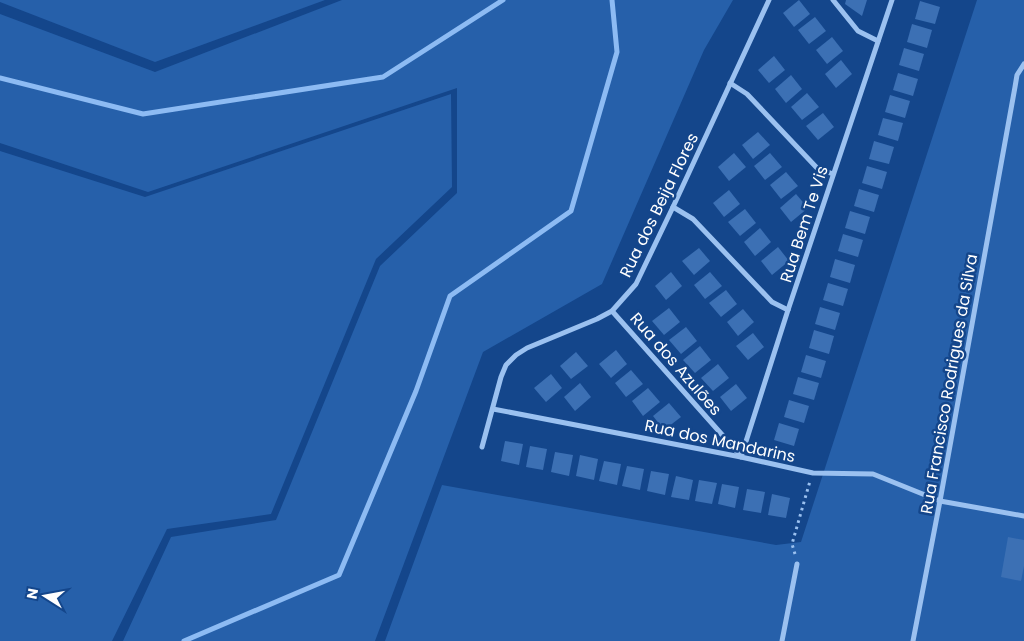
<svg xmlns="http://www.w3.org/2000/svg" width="1024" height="641" font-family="Poppins,sans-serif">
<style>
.green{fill:#2660aa}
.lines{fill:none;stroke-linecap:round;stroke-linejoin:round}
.stream{stroke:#8dbbf3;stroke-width:5}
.building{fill:#3c70b4}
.path{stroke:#9bc1f0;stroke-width:3;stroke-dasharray:2.5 4;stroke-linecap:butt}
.minor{stroke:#9bc1f0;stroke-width:5}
.labels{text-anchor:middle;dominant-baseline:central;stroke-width:5;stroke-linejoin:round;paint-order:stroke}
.street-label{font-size:16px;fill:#fff;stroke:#14468b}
</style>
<rect width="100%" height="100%" fill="#14468b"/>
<g class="green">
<path d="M0,0H325L155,62L0,2Z"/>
<path d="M342,0H733L704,50L602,284L483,352L375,641H123L171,537L276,520L380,266L457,193V88L148,192L0,143V14L155,72Z"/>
<path d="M977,0H1024V641H385L442,485L776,545L801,542Z"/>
<path d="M451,94L452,187L376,259L271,514L167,529L112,641H0V151L145,197Z"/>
</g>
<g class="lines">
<g class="stream">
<path d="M0,78L143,114L383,77L503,0"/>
<path d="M184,641L339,575L416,391L450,296L571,211L617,52L612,0"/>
</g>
</g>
<g class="building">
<path d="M799,0L810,14L794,27L783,13Z"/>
<path d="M846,0H867L862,16L845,4Z"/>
<path d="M920,1L940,7L935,24L915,19Z"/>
<path d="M815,17L826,31L809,44L798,30Z"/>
<path d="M912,24L932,30L927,48L907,42Z"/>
<path d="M832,37L843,51L827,64L816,50Z"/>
<path d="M904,48L924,54L919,71L899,65Z"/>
<path d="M774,56L785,70L769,83L758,70Z"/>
<path d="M841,60L852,74L836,88L825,74Z"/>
<path d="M898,73L918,79L913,96L893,90Z"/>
<path d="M791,75L802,89L786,103L775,89Z"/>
<path d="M807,93L819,107L802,120L791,107Z"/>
<path d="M890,95L910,101L905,118L885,112Z"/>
<path d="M823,113L834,127L818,140L806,126Z"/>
<path d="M883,118L903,123L898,141L878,135Z"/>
<path d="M758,132L770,145L753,159L742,145Z"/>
<path d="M874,141L894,147L889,164L869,159Z"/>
<path d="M734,153L746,167L729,181L718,167Z"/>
<path d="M770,153L782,167L765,180L754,166Z"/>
<path d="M867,166L887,172L882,189L862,183Z"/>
<path d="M786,172L798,186L781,199L770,185Z"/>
<path d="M859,189L879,195L874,212L854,206Z"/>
<path d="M729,190L740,204L724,217L713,203Z"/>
<path d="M796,194L808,208L791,222L780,208Z"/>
<path d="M745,209L756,223L740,236L728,222Z"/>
<path d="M850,211L870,217L865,234L845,228Z"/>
<path d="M760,228L771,242L755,256L744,242Z"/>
<path d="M843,234L863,240L858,257L838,251Z"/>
<path d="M778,247L789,261L772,275L761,261Z"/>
<path d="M699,248L710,261L694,275L682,261Z"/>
<path d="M835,259L855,265L850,283L830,277Z"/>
<path d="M671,272L682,286L666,300L655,286Z"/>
<path d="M710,272L722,286L705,299L694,285Z"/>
<path d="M828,283L848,289L843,306L823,300Z"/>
<path d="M726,290L737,304L721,317L709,303Z"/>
<path d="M820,307L840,313L835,330L815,324Z"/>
<path d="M669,308L680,322L664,335L652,321Z"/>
<path d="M743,309L754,322L738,336L727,322Z"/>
<path d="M686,327L697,341L681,354L669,340Z"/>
<path d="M814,330L834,336L829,354L809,348Z"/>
<path d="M753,333L764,347L748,360L736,346Z"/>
<path d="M700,346L711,360L695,373L683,360Z"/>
<path d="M616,350L627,364L611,378L599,364Z"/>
<path d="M576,352L588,366L571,379L560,366Z"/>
<path d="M806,355L826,361L821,378L801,372Z"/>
<path d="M718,364L729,378L713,391L701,378Z"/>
<path d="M631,370L643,384L626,397L615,383Z"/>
<path d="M551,374L562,388L546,402L534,388Z"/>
<path d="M798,377L819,383L814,400L793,394Z"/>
<path d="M580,383L591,397L575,411L564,397Z"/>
<path d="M736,384L747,398L731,411L720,397Z"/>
<path d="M648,388L660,402L643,416L632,401Z"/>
<path d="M789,400L809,406L804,423L784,417Z"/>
<path d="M669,403L681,417L664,430L653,416Z"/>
<path d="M779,423L799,429L794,446L774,440Z"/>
<path d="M505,441L523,444L519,465L501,461Z"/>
<path d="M530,446L547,449L543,470L526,467Z"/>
<path d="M555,452L573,455L569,476L551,472Z"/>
<path d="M580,455L598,459L594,480L576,476Z"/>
<path d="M604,461L621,464L617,485L599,481Z"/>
<path d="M627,466L644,469L640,490L622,486Z"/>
<path d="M651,471L669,474L665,495L647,491Z"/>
<path d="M676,476L693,480L689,500L671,497Z"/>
<path d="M699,480L717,483L712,504L695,501Z"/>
<path d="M722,484L739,487L735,508L718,504Z"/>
<path d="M747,489L765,492L761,513L743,510Z"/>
<path d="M772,494L790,498L786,518L768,515Z"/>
<path d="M1008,537L1024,540V566L1021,581L1001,577Z"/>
</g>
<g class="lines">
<path class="path" d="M795,554L792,544L810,481"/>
<g class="minor">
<path d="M833,0L858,31L878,41"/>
<path d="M730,83L747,94L817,168L833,174"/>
<path d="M673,207L693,219L772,302L788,310"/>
<path d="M612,311L741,456"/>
<path d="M493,409L741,457L813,473L873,474L940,501L1024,516"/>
<path d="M482,447L501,377L506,365L516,355L527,348L597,319L612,311L636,284L673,207L769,0"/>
<path d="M741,457L788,310L892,0"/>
<path d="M782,641L797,564"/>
<path d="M913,641L940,501L1015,87L1017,75L1024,64"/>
</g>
</g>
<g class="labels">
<g class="street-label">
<text transform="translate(659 205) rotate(-64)">Rua dos Beija Flores</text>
<text transform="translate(804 224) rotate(-72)">Rua Bem Te Vis</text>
<text transform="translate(676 364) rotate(49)">Rua dos Azulões</text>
<text transform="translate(949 384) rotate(-80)">Rua Francisco Rodrigues da Silva</text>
<text transform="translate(720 441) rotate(12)">Rua dos Mandarins</text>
</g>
</g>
<g transform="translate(45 596) rotate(281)" stroke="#14468b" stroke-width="4" paint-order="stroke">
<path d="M0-4L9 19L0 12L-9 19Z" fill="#ffffff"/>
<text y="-8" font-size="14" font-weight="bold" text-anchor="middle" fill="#ffffff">N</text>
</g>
</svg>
